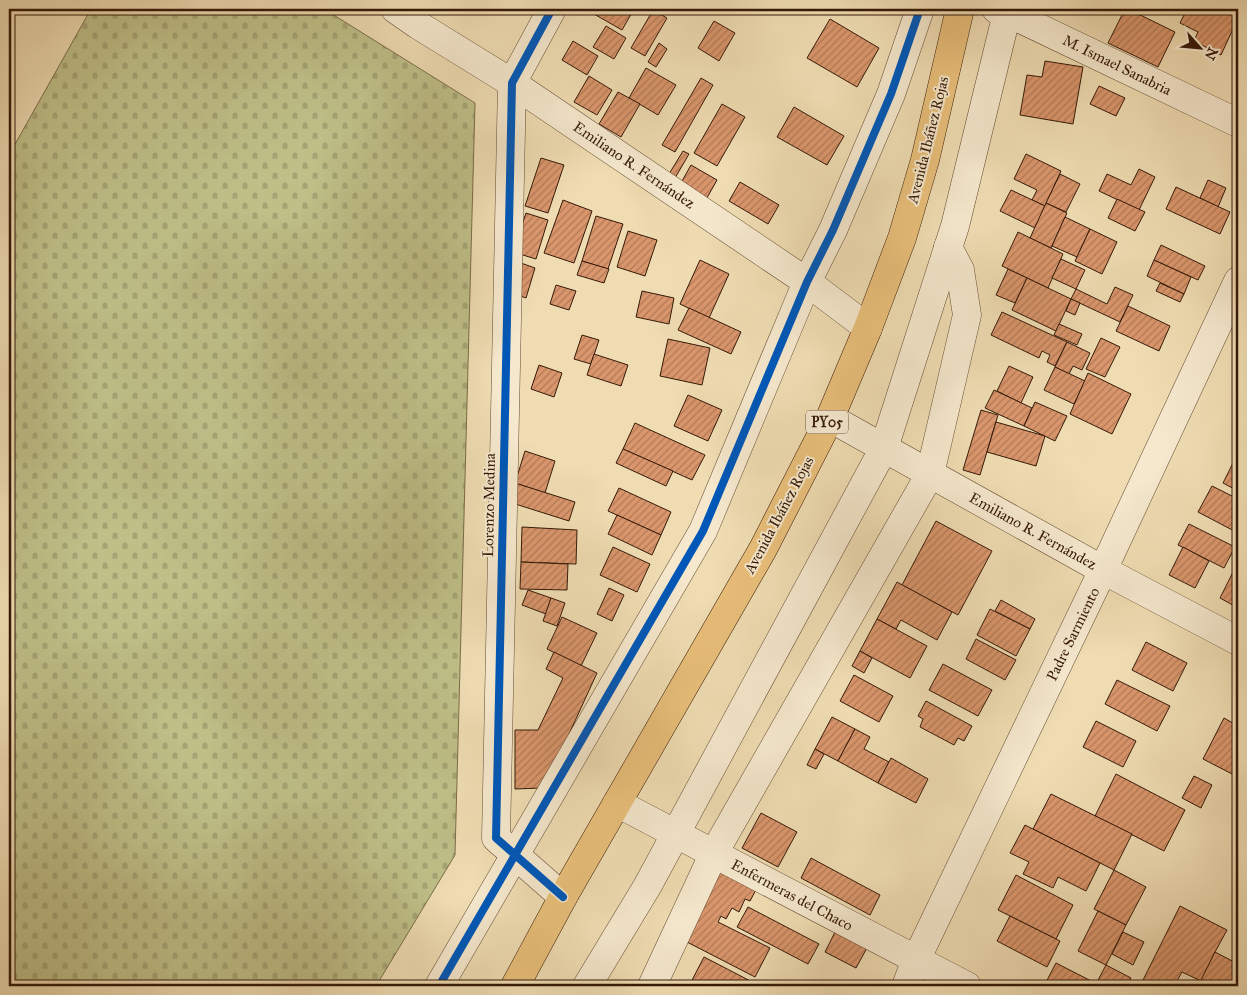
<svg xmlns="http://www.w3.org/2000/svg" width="1247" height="995" font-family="'IM FELL Great Primer',serif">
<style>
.cemetery{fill:url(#cemetery-stones);stroke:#7a6c48}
.building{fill:url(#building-hatch);stroke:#351908}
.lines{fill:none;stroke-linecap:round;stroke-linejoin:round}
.street-casing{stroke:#644a32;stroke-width:29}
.highway-casing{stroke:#351908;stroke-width:29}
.street{stroke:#f5e8cd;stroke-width:28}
.highway{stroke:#e8be79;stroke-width:28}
.cycleway-casing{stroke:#f5e8cd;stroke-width:11}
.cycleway{stroke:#0057b8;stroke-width:8}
.labels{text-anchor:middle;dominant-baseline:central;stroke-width:4;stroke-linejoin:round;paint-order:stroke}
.shield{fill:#f5e8cd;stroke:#6f5743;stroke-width:1}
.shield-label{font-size:14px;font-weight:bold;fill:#351908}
.street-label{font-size:15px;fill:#351908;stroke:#f5e8cd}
</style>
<defs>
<pattern id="cemetery-stones" width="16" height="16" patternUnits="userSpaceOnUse" patternTransform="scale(1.25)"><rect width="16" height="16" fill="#bfbf88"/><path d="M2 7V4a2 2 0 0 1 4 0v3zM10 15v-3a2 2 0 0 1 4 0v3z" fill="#a5a474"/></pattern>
<pattern id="building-hatch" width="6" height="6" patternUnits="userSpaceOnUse" patternTransform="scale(1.25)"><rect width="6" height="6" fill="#da966c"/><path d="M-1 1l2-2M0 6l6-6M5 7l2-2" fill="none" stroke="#b27a57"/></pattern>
</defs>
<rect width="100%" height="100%" fill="#efdcb2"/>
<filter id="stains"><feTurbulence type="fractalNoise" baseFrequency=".004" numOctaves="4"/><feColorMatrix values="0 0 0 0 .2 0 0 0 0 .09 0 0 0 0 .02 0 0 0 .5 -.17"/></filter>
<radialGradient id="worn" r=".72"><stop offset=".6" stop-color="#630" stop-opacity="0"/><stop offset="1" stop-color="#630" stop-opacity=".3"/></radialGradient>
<path class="cemetery" d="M91,9H324L475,103L455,855L376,986H9V155Z"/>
<g class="building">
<path d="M597,9H634L622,30L594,14Z"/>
<path d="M1125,9H1128L1175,32L1158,67L1108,43Z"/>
<path d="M1128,9H1143L1140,14Z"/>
<path d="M1187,9H1220L1238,18L1221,55L1194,41L1198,32L1180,23Z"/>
<path d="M653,10L667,18L645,56L631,48Z"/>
<path d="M830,19L879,48L857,87L807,58Z"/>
<path d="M714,21L735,33L719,61L698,48Z"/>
<path d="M606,26L626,38L614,59L593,47Z"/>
<path d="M573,41L598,56L587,75L562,60Z"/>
<path d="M659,43L667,49L656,67L648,62Z"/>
<path d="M1045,61L1083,67L1073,124L1020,115L1027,75L1042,77Z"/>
<path d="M646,68L676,85L658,115L629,98Z"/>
<path d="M589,76L612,90L597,115L574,102Z"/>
<path d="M701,78L713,85L675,152L662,145Z"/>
<path d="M1099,86L1125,98L1116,116L1090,104Z"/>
<path d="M618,92L640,104L621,137L599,124Z"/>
<path d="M722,104L745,117L717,166L694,153Z"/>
<path d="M794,107L844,136L827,165L777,137Z"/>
<path d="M683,151L689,154L675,178L669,174Z"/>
<path d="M1026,154L1061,171L1045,206L1032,200L1037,190L1014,179Z"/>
<path d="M541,158L564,165L548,213L525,206Z"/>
<path d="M691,165L717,180L703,205L677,190Z"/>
<path d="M1139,169L1155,177L1139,210L1099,191L1107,174L1131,185Z"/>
<path d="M1060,174L1080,184L1066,212L1046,203Z"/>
<path d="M1208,180L1226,188L1218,207L1200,198Z"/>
<path d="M740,182L779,205L768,224L729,201Z"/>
<path d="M1176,187L1230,212L1220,234L1166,209Z"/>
<path d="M1011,190L1045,206L1035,228L1000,211Z"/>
<path d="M1117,199L1145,212L1135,231L1108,218Z"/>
<path d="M563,200L592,211L574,263L544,253Z"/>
<path d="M1046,203L1067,213L1051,248L1030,238Z"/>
<path d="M526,213L548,220L536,259L513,252Z"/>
<path d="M596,216L623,224L608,269L582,261Z"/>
<path d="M1065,217L1090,229L1077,257L1052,246Z"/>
<path d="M1090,229L1117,242L1102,274L1075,261Z"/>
<path d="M628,231L657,240L645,276L617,267Z"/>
<path d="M1018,232L1063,254L1048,288L1002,266Z"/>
<path d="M1161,245L1205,266L1198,280L1154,260Z"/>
<path d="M1061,259L1085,270L1076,289L1052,278Z"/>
<path d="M700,260L729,274L709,318L680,304Z"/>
<path d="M1154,260L1191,277L1184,294L1147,276Z"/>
<path d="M582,261L609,269L604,283L577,275Z"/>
<path d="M518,262L535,268L526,298L509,292Z"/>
<path d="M1008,269L1027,278L1015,303L996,295Z"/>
<path d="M1027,278L1071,299L1056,331L1012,310Z"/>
<path d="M1160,283L1184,294L1180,302L1156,291Z"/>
<path d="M556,285L576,291L569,310L550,304Z"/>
<path d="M1115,287L1133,295L1120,322L1071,299L1076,289L1107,304Z"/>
<path d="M642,291L674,298L669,324L636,317Z"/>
<path d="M1071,299L1080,303L1075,315L1066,311Z"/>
<path d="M1128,306L1170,326L1159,351L1116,331Z"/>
<path d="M689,308L741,332L731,354L678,330Z"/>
<path d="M1002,312L1067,342L1055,366L1047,362L1050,355L1042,351L1039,358L991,335Z"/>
<path d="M1059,324L1082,334L1077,345L1054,335Z"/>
<path d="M582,335L599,340L591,364L574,359Z"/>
<path d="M1101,338L1120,347L1105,377L1086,369Z"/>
<path d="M668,339L710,348L702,385L660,376Z"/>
<path d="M1067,342L1090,353L1082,370L1073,366L1069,374L1055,367Z"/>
<path d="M594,354L628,365L621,386L587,375Z"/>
<path d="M539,365L562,373L554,397L531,389Z"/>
<path d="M1009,366L1033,377L1021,403L997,391Z"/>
<path d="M1055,367L1085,381L1074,404L1044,390Z"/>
<path d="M1088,373L1131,394L1112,434L1070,414Z"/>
<path d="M994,390L1032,408L1024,426L985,408Z"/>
<path d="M688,395L722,410L708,441L674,426Z"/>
<path d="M1035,402L1067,416L1055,441L1024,426Z"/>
<path d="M981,410L998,415L980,475L963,470Z"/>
<path d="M996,422L1045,436L1036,466L987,452Z"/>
<path d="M635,423L705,455L692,480L623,449Z"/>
<path d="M1238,438V450L1233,447Z"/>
<path d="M623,449L673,471L666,486L616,463Z"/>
<path d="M525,451L555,461L545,493L515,483Z"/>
<path d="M1238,453V491L1223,483Z"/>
<path d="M515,483L575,502L569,521L509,502Z"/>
<path d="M1212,486L1238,499V533L1198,512Z"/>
<path d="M619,488L671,512L661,535L608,511Z"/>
<path d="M617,515L661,535L652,555L608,534Z"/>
<path d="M936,521L992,551L958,615L902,585Z"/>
<path d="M1189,524L1235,547L1224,568L1178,545Z"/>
<path d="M522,527L577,530L576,564L521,562Z"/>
<path d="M613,547L650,564L637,592L600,575Z"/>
<path d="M1183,547L1209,561L1195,588L1169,575Z"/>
<path d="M521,562L568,564L567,590L520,589Z"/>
<path d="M1238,562V608L1220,598Z"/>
<path d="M897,582L952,612L937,640L901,620L896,629L877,619Z"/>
<path d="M609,588L624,595L612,621L597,614Z"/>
<path d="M528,590L551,598L546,614L522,605Z"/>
<path d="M551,598L565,603L557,626L543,621Z"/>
<path d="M1001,600L1035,619L1030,629L995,611Z"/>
<path d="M990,609L1030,629L1016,656L977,635Z"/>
<path d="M562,617L597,633L581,666L547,649Z"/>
<path d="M877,619L927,646L910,678L860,651Z"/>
<path d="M976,639L1016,660L1005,680L966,659Z"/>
<path d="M1146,642L1187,663L1173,691L1132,670Z"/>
<path d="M860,651L872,658L864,673L852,666Z"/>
<path d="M554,652L597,673L553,769L541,788L515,789V730H538L563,678L546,669Z"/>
<path d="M943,664L992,690L978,716L929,690Z"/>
<path d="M854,675L893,696L879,722L840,701Z"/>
<path d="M1117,680L1170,706L1157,731L1105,704Z"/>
<path d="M926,701L972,726L964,741L958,738L954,745L920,727L923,719L918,716Z"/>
<path d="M832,717L855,729L838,761L815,749Z"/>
<path d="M1224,718L1238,726V777L1203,759Z"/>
<path d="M1096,721L1136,741L1123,767L1083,747Z"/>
<path d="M855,729L870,737L864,749L889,762L878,783L838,761Z"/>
<path d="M815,749L824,754L816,769L807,765Z"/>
<path d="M891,758L928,779L916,803L878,783Z"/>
<path d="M1116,774L1185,810L1164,851L1095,816Z"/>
<path d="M1194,776L1212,785L1201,808L1182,798Z"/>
<path d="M1051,794L1132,834L1114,870L1033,829Z"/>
<path d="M761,813L797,832L778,867L742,848Z"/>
<path d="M1025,825L1100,863L1086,891L1058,877L1053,888L1023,874L1029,862L1010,853Z"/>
<path d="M811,858L880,895L870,915L801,878Z"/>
<path d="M722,868L758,886L750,901L745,899L739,912L732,908L726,919L721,916L718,922L770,948L755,977L685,941Z"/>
<path d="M1114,870L1146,887L1126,925L1094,909Z"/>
<path d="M1016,875L1073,905L1056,939L998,910Z"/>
<path d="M1180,906L1227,930L1215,952L1201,981L1182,972L1174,986H1140Z"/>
<path d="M748,907L819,944L808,964L737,927Z"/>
<path d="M1098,911L1126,925L1106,965L1078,951Z"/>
<path d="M1010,916L1060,941L1047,967L997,941Z"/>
<path d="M836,930L868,946L856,968L825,952Z"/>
<path d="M1123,932L1144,942L1133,965L1112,954Z"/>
<path d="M1215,952L1238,964V978L1234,986H1198Z"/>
<path d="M704,957L760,986H689Z"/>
<path d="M1056,963L1097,984L1095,986H1044Z"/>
<path d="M1106,965L1131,978L1127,986H1095Z"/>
</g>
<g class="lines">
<g class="street-casing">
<g id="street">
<path d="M395,9L418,25L512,83L807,282L868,328"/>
<path d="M552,9L512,83L496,838L563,897"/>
<path d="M996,9L1008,13L1238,123"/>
<path d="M830,418L1103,570L1238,641"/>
<path d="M617,803L967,986"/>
<path d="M439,986L703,531L807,282L833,230L891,94L920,9"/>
<path d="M587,986L648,885L884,448L955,226L1008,9"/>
<path d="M652,986L714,853L930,474L967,315L960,270L948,247"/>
<path d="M906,986L916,960L1103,570L1238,281"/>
</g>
</g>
<g class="highway-casing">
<path id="highway" d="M515,986L563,897L763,549L830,418L868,328L902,238L925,160L960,9"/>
</g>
<use href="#street" class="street"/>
<use href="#highway" class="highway"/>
<g class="cycleway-casing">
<g id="cycleway">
<path d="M552,9L512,83L496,838L563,897"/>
<path d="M439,986L703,531L807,282L833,230L891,94L920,9"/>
</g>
</g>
<use href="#cycleway" class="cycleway"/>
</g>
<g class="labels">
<rect class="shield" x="806" y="410.5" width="42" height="23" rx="4"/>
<g class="shield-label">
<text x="827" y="422">PY05</text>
</g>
<g class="street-label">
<text transform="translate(1117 65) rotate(26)">M. Ismael Sanabria</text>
<text transform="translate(928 140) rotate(-76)">Avenida Ibáñez Rojas</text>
<text transform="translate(634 165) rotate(34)">Emiliano R. Fernández</text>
<text transform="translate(489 505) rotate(-89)">Lorenzo Medina</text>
<text transform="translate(779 515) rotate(-62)">Avenida Ibáñez Rojas</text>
<text transform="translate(1033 531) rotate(29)">Emiliano R. Fernández</text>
<text transform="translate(1073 634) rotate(-64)">Padre Sarmiento</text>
<text transform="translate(792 895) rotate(28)">Enfermeras del Chaco</text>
</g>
</g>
<rect width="1247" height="995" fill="none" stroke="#efdcb2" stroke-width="30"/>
<rect x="10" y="10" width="1227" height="975" fill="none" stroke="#351908" stroke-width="2.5"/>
<rect x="15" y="15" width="1217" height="965" fill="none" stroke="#351908"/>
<g transform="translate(1200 48) rotate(117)" stroke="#f5e8cd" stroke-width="4" paint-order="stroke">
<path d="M0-4L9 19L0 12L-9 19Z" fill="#351908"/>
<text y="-8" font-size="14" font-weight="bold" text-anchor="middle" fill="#351908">N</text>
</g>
<rect width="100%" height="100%" filter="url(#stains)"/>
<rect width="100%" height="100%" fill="url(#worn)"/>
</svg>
